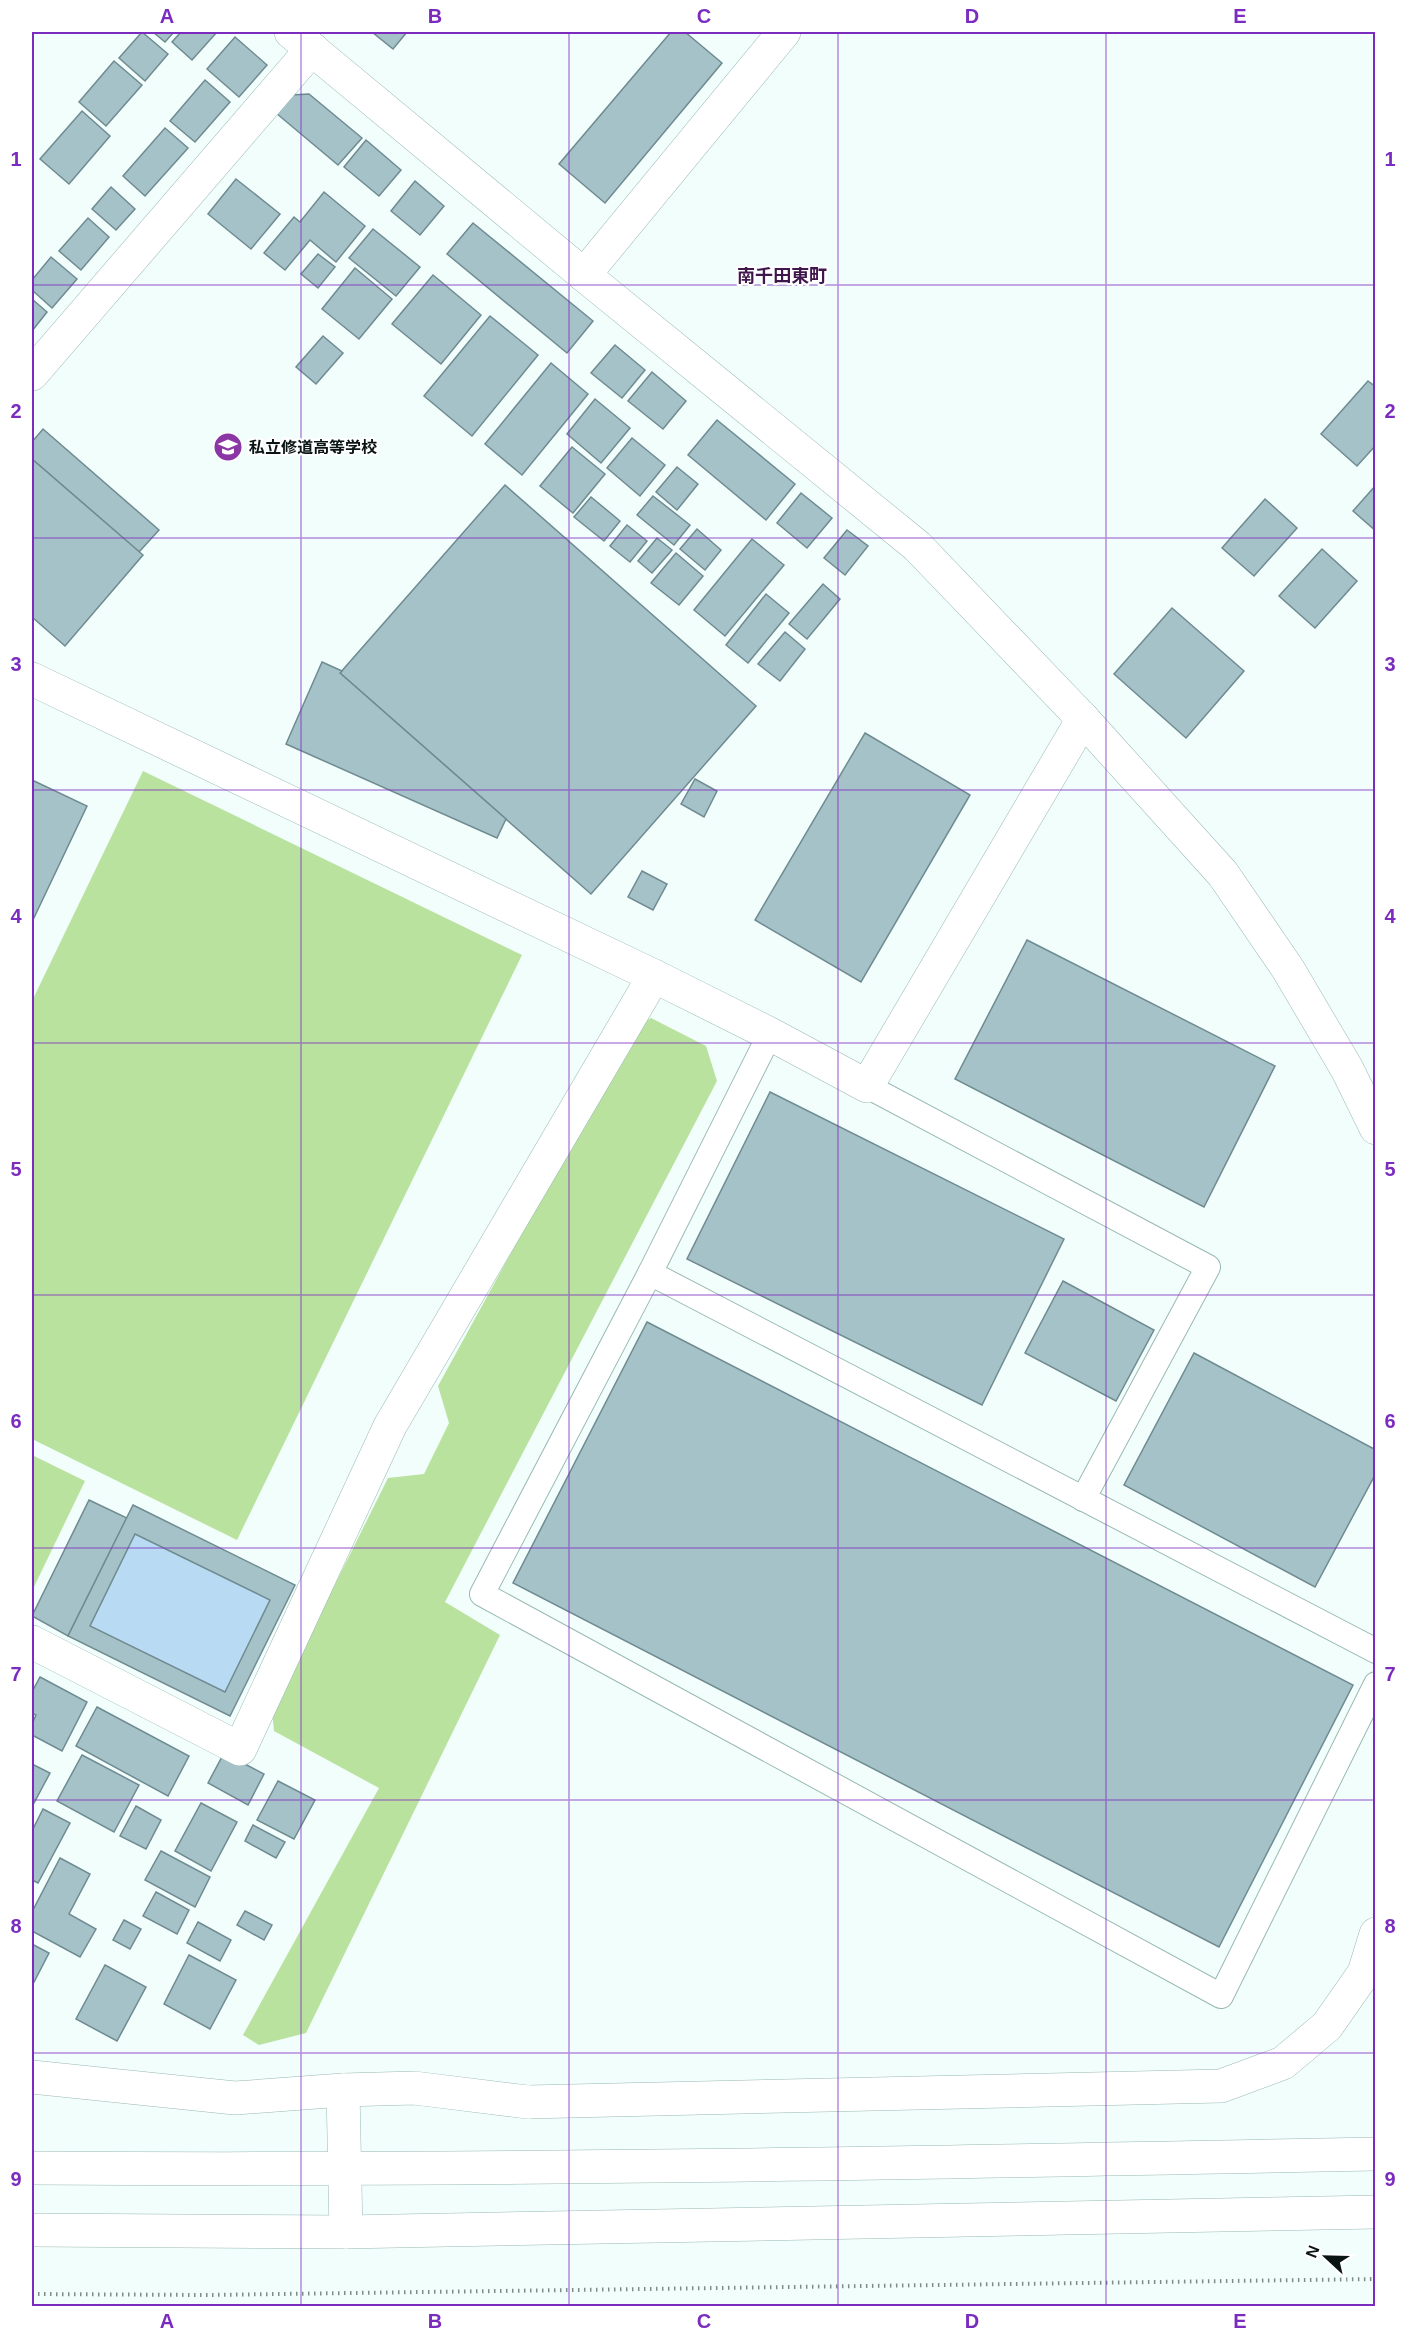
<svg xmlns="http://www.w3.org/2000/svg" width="1407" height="2338" font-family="Arial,'Noto Sans JP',sans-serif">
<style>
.green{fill:#bae29f}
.water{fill:#b8dbf3}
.building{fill:#a5c2c9;stroke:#6f8b91;stroke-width:1.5;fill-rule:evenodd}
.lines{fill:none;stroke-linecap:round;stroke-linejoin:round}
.service-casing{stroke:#9ab9b4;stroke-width:26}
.minor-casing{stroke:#9ab9b4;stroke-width:34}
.tertiary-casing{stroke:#9ab9b4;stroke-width:34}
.path{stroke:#7f8b89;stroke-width:4;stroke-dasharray:1.5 4.5;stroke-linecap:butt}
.service{stroke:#fff;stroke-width:24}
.minor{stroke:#fff;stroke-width:33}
.tertiary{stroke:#fff;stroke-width:33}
.grid{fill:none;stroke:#7b2cbf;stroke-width:1.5;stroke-opacity:0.55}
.labels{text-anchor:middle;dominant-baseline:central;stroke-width:4.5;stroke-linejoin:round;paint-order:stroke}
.poi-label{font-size:16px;font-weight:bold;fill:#091413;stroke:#fff;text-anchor:start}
.neighbourhood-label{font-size:18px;font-weight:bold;fill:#3f174c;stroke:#fff}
.neatline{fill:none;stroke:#7b2cbf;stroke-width:2}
.grid-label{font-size:20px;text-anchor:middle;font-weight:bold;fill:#7b2cbf}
</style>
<rect width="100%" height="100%" fill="#f1fefc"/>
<g class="green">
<path d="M143,771L522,955L237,1540L32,1439V1001Z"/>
<path d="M651,1018L706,1046L717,1081L445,1602L500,1635L306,2033L259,2045L243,2035L379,1788L274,1731L272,1711L388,1478L424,1474L449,1423L438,1386L635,1027Z"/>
<path d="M32,1455L85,1481L32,1591Z"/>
</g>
<path class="water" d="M135,1534L270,1600L225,1692L90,1626Z"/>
<g class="building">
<path d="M142,32L168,54L145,81L119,58Z"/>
<path d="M153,32H174L165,42Z"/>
<path d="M181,32H217L192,60L172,42Z"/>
<path d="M372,32H407L393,49Z"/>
<path d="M671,32H685L722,63L605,203L559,164Z"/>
<path d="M235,37L267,65L239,97L207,69Z"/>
<path d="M114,61L142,85L106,126L79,102Z"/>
<path d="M205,80L230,102L195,142L170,121Z"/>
<path d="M309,94L362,138L338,165L276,113L291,95Z"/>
<path d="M82,111L110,136L69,184L40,159Z"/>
<path d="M165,128L188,148L145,196L123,176Z"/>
<path d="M366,140L401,170L379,196L344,167Z"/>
<path d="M236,179L280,214L251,249L208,214Z"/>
<path d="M415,181L444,206L420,235L391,211Z"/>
<path d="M111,187L135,209L116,230L92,209Z"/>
<path d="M324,192L365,226L336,262L310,240L285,270L264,253L294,217L300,222Z"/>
<path d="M88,218L109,237L81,270L59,251Z"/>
<path d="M473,223L593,321L567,353L447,254Z"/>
<path d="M373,229L420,267L396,296L349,258Z"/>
<path d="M318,254L335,267L318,288L301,274Z"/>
<path d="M51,257L77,279L52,308L32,290V280Z"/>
<path d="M355,268L392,299L359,339L322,309Z"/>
<path d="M433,275L481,315L441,364L392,324Z"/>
<path d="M32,299L47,312L32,331Z"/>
<path d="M490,316L538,355L472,436L424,396Z"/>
<path d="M323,336L343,353L316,384L296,367Z"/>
<path d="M615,345L645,370L622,398L591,373Z"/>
<path d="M551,363L588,394L522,475L485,444Z"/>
<path d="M652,372L686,401L663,429L628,401Z"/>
<path d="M1368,381L1376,387V445L1357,466L1321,434Z"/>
<path d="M595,399L630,428L601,463L567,434Z"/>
<path d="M717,420L795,484L766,520L688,455Z"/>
<path d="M43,429L159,530L139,552L32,459V442Z"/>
<path d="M632,438L665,465L640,496L607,468Z"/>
<path d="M572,447L605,474L573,513L540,486Z"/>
<path d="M32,459L143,555L65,646L32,617Z"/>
<path d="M677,467L698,484L677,510L656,492Z"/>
<path d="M505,485L756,706L591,894L340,673Z"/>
<path d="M1376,485V531L1353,511Z"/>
<path d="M801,493L832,518L807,548L777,523Z"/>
<path d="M653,496L690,525L674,545L637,515Z"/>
<path d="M591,497L620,521L604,541L574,517Z"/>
<path d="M1265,499L1297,528L1254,576L1222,548Z"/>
<path d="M627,525L647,541L630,562L610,546Z"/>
<path d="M697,529L721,550L705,570L680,549Z"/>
<path d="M847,530L868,546L845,575L824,558Z"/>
<path d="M657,538L672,550L652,573L638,561Z"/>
<path d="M752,539L784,565L725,636L694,610Z"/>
<path d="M1322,549L1357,581L1315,628L1279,596Z"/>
<path d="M676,553L703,576L679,605L651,583Z"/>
<path d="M823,584L840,599L807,639L789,624Z"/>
<path d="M766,594L789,613L748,663L726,645Z"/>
<path d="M1172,608L1244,671L1186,738L1114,674Z"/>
<path d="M785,632L805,649L780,681L758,664Z"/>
<path d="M322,662L342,671L340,673L506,819L497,838L286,744Z"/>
<path d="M865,733L970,795L861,982L755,920Z"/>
<path d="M695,779L717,791L704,817L681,804Z"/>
<path d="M32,780L87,806L32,922Z"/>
<path d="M642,871L667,884L653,910L628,897Z"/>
<path d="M1027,940L1275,1066L1204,1207L955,1079Z"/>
<path d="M770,1092L1064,1239L982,1405L687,1259Z"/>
<path d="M1063,1281L1154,1330L1116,1401L1025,1353Z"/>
<path d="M647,1322L1353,1685L1219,1947L513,1583Z"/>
<path d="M1194,1353L1376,1450V1473L1315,1587L1124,1485Z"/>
<path d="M89,1500L127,1518L68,1636L32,1616Z"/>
<path d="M133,1505L295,1585L230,1716L68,1636ZM135,1534L270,1600L225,1692L90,1626Z"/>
<path d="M40,1677L87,1702L62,1751L32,1735V1724L36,1715L32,1713V1692Z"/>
<path d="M97,1707L189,1756L168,1796L76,1746Z"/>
<path d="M224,1753L264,1774L248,1805L208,1783Z"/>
<path d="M82,1755L139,1785L114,1832L57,1801Z"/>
<path d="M32,1764L50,1773L34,1803L32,1802Z"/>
<path d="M278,1781L315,1800L294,1839L257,1820Z"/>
<path d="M201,1803L237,1822L211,1871L175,1851Z"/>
<path d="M136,1806L161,1820L146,1849L120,1836Z"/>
<path d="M43,1809L70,1823L38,1883L32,1880V1831Z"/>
<path d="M253,1825L285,1842L276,1858L245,1841Z"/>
<path d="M161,1851L210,1877L195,1907L145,1880Z"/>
<path d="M60,1858L90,1874L69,1914L96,1929L80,1957L32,1931V1912Z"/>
<path d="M156,1892L189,1910L177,1934L143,1916Z"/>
<path d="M245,1911L272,1925L264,1940L237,1925Z"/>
<path d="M124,1920L141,1929L130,1949L113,1940Z"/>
<path d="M198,1922L231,1940L220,1961L187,1943Z"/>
<path d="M32,1944L49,1953L32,1986Z"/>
<path d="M189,1955L236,1980L210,2029L164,2004Z"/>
<path d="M105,1965L146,1987L117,2041L76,2019Z"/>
</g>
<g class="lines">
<g class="service-casing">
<g id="service">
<path d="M770,1034L650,1273L482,1594L1221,1996L1376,1684"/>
<path d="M867,1086L1208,1267L1083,1499"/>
<path d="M650,1273L1376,1651"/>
</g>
</g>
<g class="minor-casing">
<g id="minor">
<path d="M584,275L784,32"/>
<path d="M32,374L312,49"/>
<path d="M32,679L654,976L770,1034L867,1086L1083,719"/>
<path d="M32,1642L240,1749L390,1426L654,976"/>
<path d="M32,2077L235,2098L343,2090L414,2088L528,2102"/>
<path d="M343,2090L346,2232"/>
</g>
</g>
<g class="tertiary-casing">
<g id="tertiary">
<path d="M291,32L584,275L917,546L1083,719L1223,874L1288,969L1347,1069L1376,1128"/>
<path d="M528,2102L1221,2086L1283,2063L1327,2026L1364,1973L1376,1934"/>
<path d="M32,2168C479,2171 928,2163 1376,2154"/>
<path d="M32,2230L346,2232L1376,2212"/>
</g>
</g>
<path class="path" d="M32,2294L205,2295L1376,2279"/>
<use href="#service" class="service"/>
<use href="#minor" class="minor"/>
<use href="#tertiary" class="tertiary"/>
</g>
<path class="grid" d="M301,32V2306M569,32V2306M838,32V2306M1106,32V2306M32,285H1376M32,538H1376M32,790H1376M32,1043H1376M32,1295H1376M32,1548H1376M32,1800H1376M32,2053H1376"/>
<defs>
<g id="school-disc" transform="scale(1.5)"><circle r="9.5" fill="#8a37a5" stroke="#fff"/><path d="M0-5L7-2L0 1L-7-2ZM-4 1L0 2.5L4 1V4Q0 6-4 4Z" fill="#fff"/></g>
</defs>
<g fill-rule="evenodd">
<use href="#school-disc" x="228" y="447"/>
</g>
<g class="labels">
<g class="poi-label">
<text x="249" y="447">私立修道高等学校</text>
</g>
<g class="neighbourhood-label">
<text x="782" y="276">南千田東町</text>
</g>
</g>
<rect width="1407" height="2338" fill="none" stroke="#ffffff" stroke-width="66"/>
<g transform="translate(1326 2257) rotate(292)" stroke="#ffffff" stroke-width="4.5" paint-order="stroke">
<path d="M0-4.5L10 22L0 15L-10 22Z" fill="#091413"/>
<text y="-9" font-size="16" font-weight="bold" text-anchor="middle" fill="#091413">N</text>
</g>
<rect x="33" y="33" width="1341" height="2272" class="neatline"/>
<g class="grid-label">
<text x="167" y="23">A</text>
<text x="435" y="23">B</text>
<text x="704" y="23">C</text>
<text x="972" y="23">D</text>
<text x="1240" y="23">E</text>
<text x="16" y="166">1</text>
<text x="1390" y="166">1</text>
<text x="16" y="418">2</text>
<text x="1390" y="418">2</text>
<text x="16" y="671">3</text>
<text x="1390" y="671">3</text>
<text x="16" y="923">4</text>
<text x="1390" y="923">4</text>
<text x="16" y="1176">5</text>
<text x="1390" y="1176">5</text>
<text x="16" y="1428">6</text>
<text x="1390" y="1428">6</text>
<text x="16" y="1681">7</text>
<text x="1390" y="1681">7</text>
<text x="16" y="1933">8</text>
<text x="1390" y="1933">8</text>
<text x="16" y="2186">9</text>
<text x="1390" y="2186">9</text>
<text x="167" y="2328">A</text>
<text x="435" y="2328">B</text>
<text x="704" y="2328">C</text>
<text x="972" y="2328">D</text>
<text x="1240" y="2328">E</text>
</g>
</svg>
